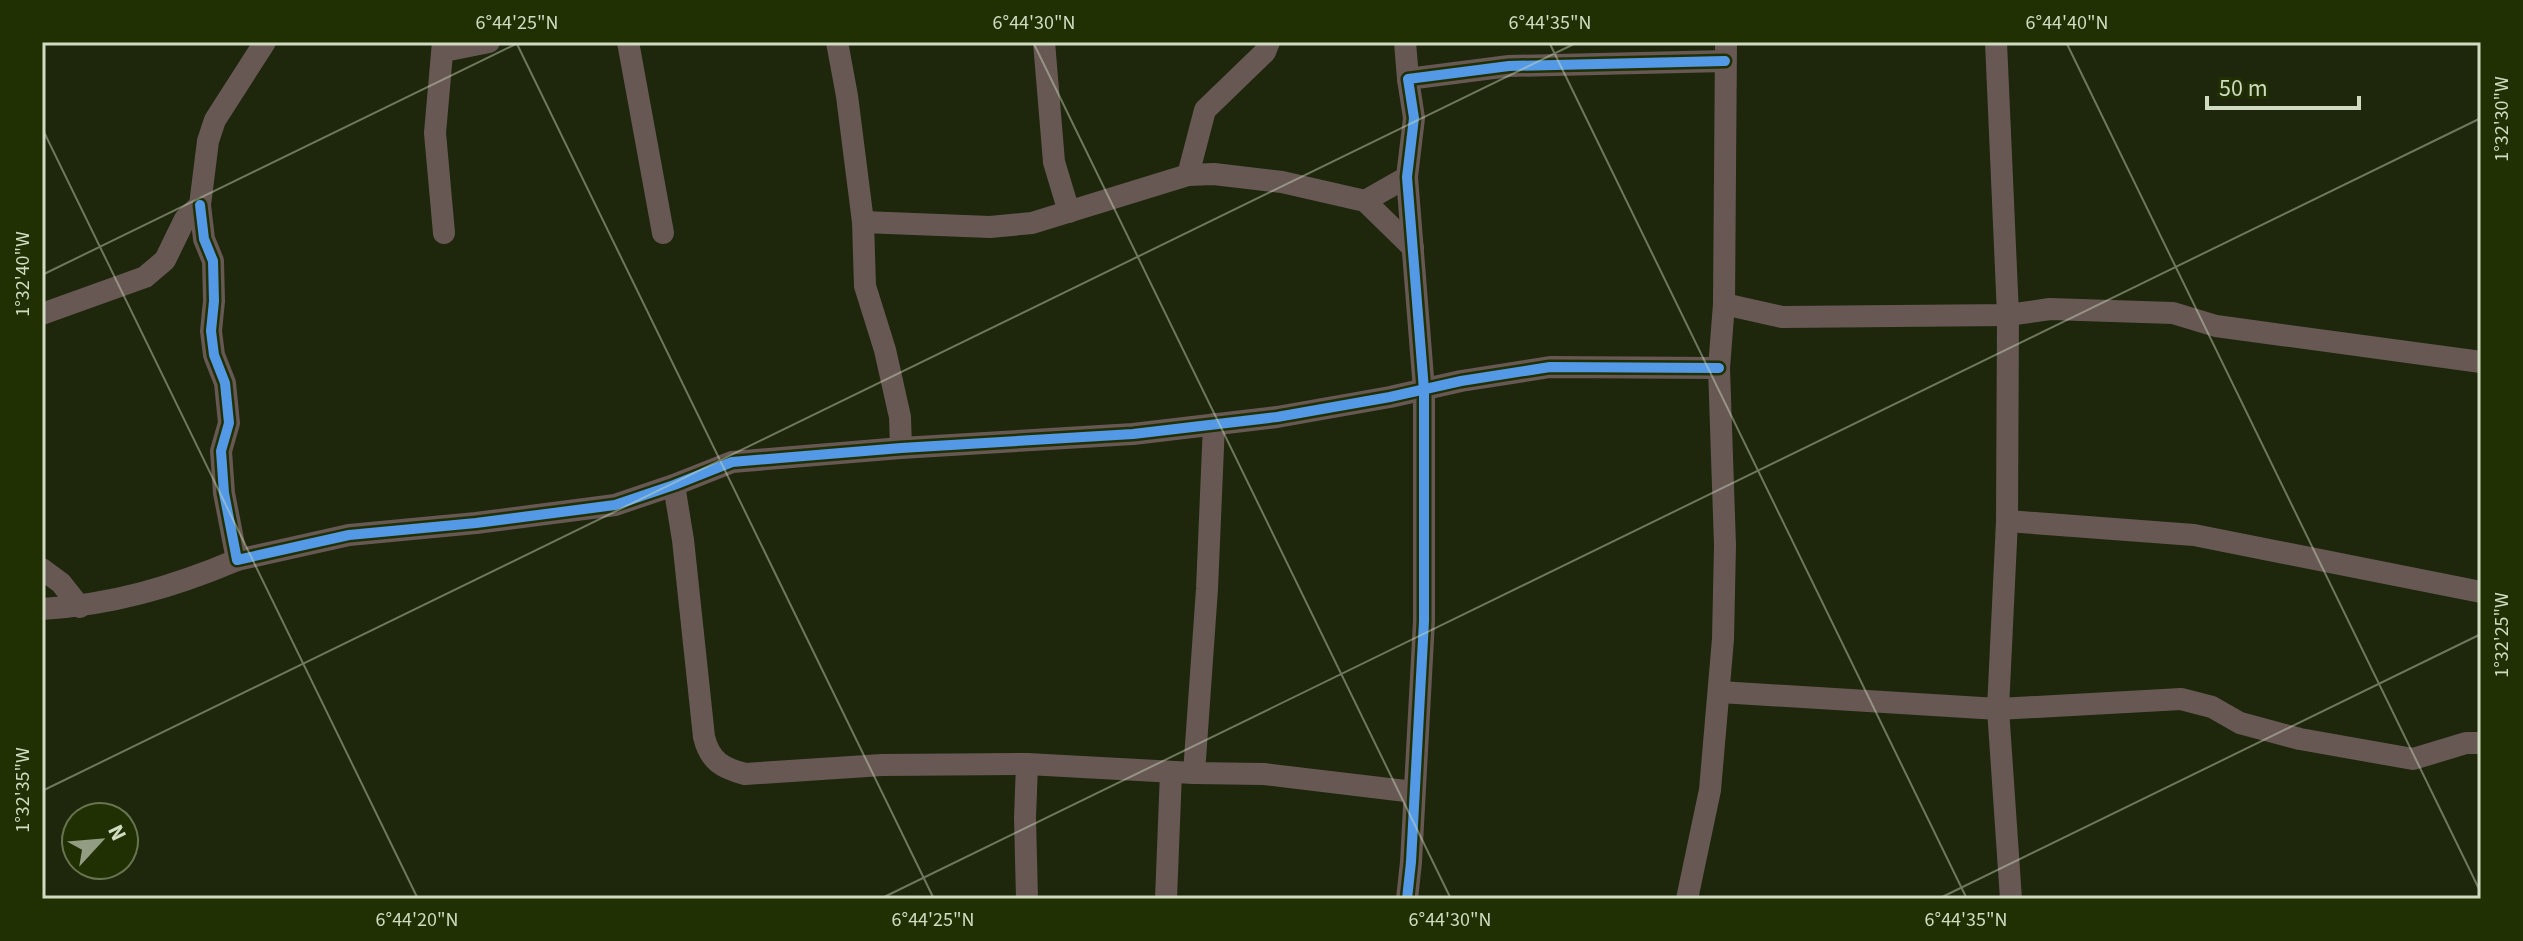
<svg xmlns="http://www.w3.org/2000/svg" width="2523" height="941" font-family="'Source Sans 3',sans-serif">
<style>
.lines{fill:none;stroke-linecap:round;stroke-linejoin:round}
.street{stroke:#675854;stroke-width:22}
.cycleway-casing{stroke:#213002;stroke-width:15}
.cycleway{stroke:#5399e6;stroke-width:10}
.ticks{fill:none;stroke:#d0dbc2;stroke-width:2;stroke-opacity:0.45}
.neatline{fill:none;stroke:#d0dbc2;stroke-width:3}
.ticks-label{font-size:20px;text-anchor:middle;fill:#d0dbc2}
</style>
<rect width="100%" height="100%" fill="#1e260c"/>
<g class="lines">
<g class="street">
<path d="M443,42L435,133L444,233"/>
<path d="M628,42L663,233"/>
<path d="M837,42L847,96L863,222L865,286L885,350L900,417L901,448"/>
<path d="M1044,42L1054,162L1069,212"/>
<path d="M1405,42L1408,79"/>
<path d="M1996,42L2008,315L2007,521L1998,709L2011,899"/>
<path d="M444,51L489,42"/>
<path d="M1188,175L1205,110L1265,52L1269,42"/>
<path d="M1365,201L1407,177"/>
<path d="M200,205L204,239L213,261L214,301L211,331L214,355L225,383L229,423L221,451L224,493L237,560L349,535L476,523L615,505L674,485L732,462L901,448L1133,434L1277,417L1390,397L1461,381L1550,367L1719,368"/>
<path d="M863,222L990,227L1032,223L1188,175L1214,174L1282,182L1365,201L1413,248"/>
<path d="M1724,304L1782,317L2008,315L2050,309L2173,313L2216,326L2481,362"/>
<path d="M42,314L145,277L165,260L185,219L200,205L208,141L215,120L265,42"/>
<path d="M674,485L683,540L704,737C710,761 722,768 745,774L882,765L1027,764L1194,773L1264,774L1414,792"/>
<path d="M2007,521L2194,535L2481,592"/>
<path d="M42,569L61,583L80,607"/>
<path d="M42,609C111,605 173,587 237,560"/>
<path d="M1720,692L1998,709L2181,699L2212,707L2240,723L2300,739L2413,759L2466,743H2481"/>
<path d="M1194,773L1207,589L1214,424"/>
<path d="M1027,899L1025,818L1027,764"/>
<path d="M1166,899L1171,772"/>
<path d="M1407,899L1411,862L1424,621V390L1407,177L1414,118L1408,79L1509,66L1725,61"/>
<path d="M1687,899L1710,790L1723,639L1725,545L1719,368L1724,304L1726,42"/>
</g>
<g class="cycleway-casing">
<g id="cycleway">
<path d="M200,205L204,239L213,261L214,301L211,331L214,355L225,383L229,423L221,451L224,493L237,560L349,535L476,523L615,505L674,485L732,462L901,448L1133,434L1277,417L1390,397L1461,381L1550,367L1719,368"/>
<path d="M1407,899L1411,862L1424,621V390L1407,177L1414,118L1408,79L1509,66L1725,61"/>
</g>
</g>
<use href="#cycleway" class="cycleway"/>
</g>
<path class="ticks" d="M516,42L934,899M1033,42L1451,899M1549,42L1967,899M2066,42L2481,893M42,128L418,899M42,275L520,42M42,791L1578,42M880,899L2481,118M1938,899L2481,634"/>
<rect width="2523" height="941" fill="none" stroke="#213002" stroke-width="88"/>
<g transform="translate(100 841) rotate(64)"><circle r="38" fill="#213002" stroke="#67744f" stroke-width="2"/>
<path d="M0-6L14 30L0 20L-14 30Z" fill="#929c82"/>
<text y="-12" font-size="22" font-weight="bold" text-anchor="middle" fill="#d0dbc2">N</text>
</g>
<path d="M2207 96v12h152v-12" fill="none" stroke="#d0dbc2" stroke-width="4"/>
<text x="2219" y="96" font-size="24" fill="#d0dbc2" stroke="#213002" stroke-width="6" paint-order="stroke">50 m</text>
<rect x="44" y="44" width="2435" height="853" class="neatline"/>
<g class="ticks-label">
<text x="517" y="29">6°44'25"N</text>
<text x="1034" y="29">6°44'30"N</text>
<text x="1550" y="29">6°44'35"N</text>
<text x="2067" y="29">6°44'40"N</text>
<text transform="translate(2501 119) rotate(-90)" y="7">1°32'30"W</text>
<text transform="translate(22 274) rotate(-90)" y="7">1°32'40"W</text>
<text transform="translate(2501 635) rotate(-90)" y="7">1°32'25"W</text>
<text transform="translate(22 790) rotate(-90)" y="7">1°32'35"W</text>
<text x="417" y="926">6°44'20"N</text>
<text x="933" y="926">6°44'25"N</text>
<text x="1450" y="926">6°44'30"N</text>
<text x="1966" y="926">6°44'35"N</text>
</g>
</svg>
